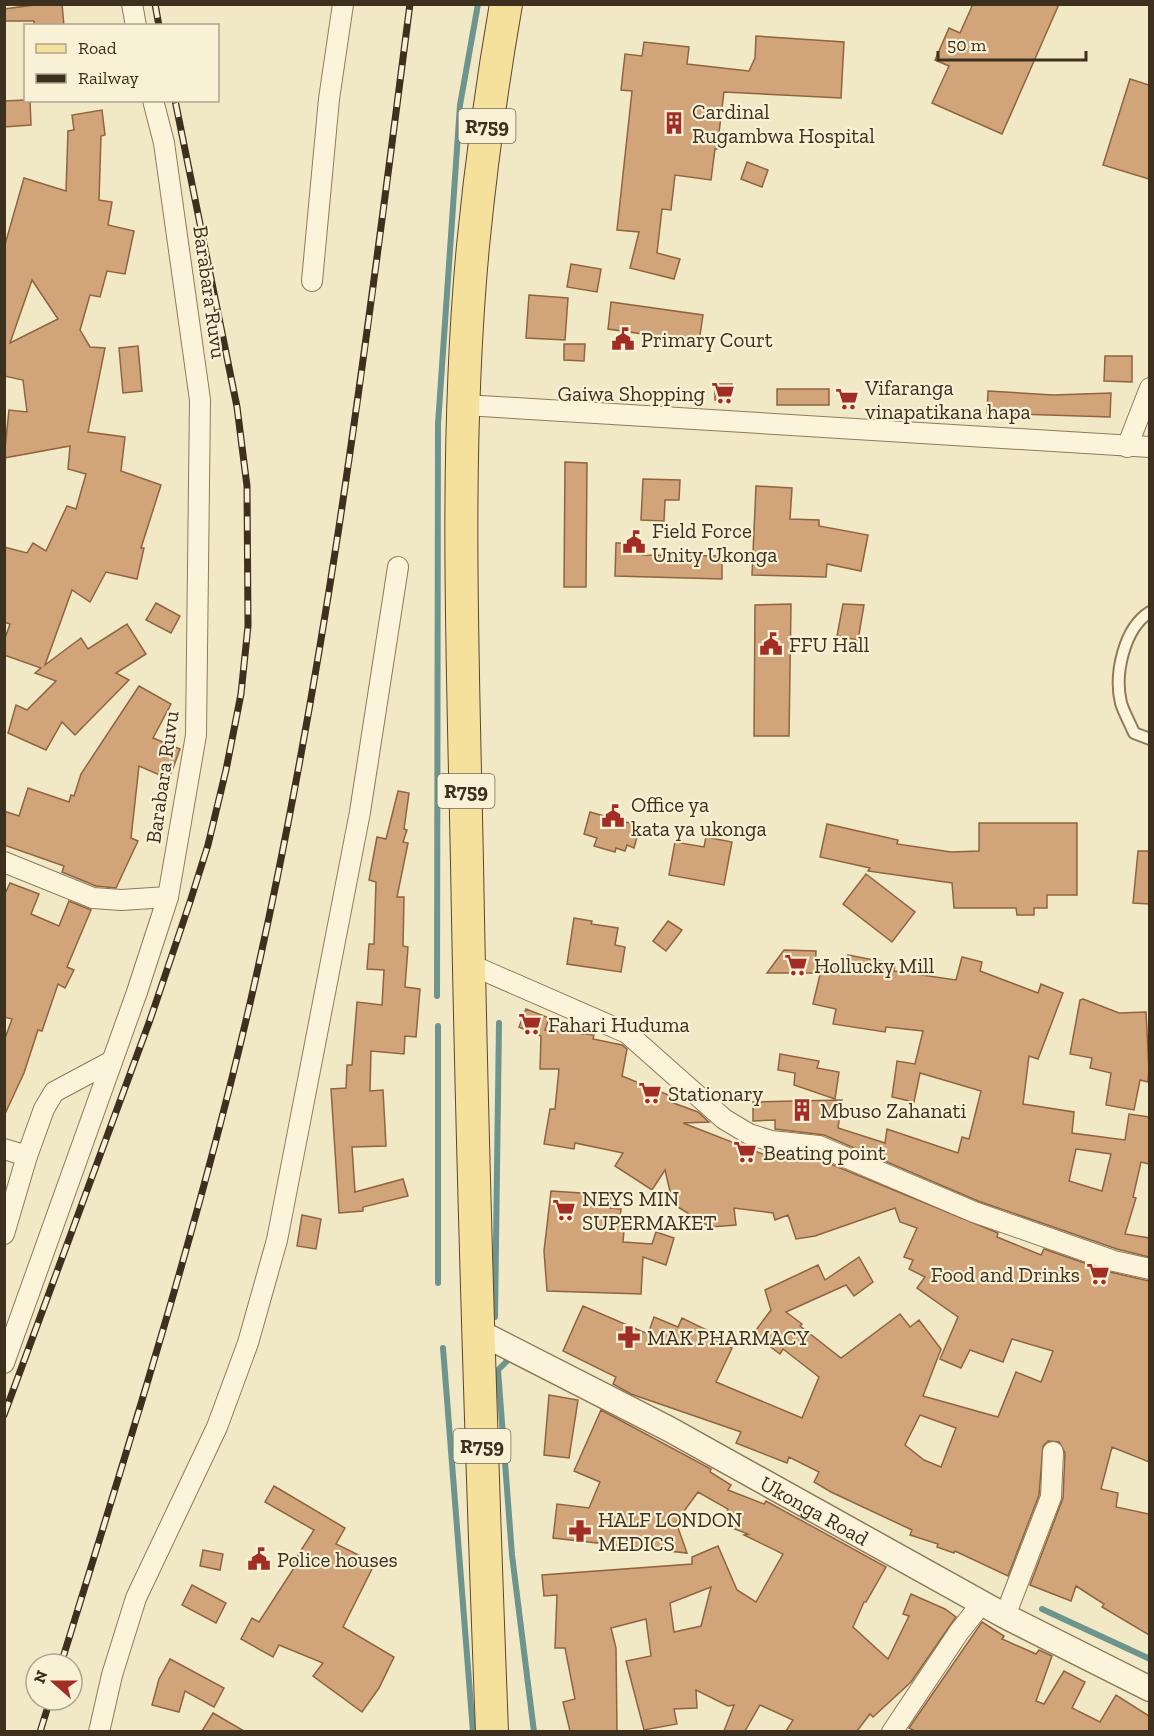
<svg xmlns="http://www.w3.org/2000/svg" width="1154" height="1736" font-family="'Zilla Slab',serif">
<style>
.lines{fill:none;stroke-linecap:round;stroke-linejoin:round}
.stream{stroke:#6d948d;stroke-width:6}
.building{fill:#d2a479;stroke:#8f643e;stroke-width:1.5;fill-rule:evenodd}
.service-casing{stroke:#8e7a5a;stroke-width:14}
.minor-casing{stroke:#8e7a5a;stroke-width:22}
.tertiary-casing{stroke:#8e7a5a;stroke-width:27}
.primary-casing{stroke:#5c472e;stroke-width:34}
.service{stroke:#fbf4da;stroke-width:10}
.minor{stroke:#fbf4da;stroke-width:20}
.tertiary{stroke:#fbf4da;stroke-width:24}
.primary{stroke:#f6e19c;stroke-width:32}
.rail-casing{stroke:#3e301f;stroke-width:7}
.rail{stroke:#f8f1d6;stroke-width:4.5;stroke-dasharray:14;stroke-linecap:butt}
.labels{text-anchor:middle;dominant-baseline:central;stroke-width:4.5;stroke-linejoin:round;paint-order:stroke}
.shield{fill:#f8f1d6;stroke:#766a56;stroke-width:1.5}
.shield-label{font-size:20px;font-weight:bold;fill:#3e301f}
.poi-label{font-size:21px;fill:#3e301f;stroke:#f8f1d6;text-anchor:start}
.street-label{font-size:21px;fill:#3e301f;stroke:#f8f1d6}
</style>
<rect width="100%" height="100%" fill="#f1e8c6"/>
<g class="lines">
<g class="stream">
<path d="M437,996L438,424L460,105L478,4"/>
<path d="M438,1026V1283"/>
<path d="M495,1317L499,1023"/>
<path d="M443,1348L473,1732"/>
<path d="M512,1356L498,1370L512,1555L534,1732"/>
<path d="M1042,1609L1150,1659"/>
</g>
</g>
<g class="building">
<path d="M42,4H62L64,26H34V21H4V9Z"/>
<path d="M973,4H1059L1002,134L932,103L949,66L935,60L949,28L960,33Z"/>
<path d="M756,36L844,42L841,98L724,92L717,149H715L711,180L675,175L671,210L662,209L657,253L680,259L674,279L630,268L639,232L617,230L632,91L621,90L625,54L642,56L644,42L689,47L687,64L749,71L755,58Z"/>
<path d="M1130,79L1149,85V179L1103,165Z"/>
<path d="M26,100H30L31,125L4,127V101Z"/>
<path d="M102,110L105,135L101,136L99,200L112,202L108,225L134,231L125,274L107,271L100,297L90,295L80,330L90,347L105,348L88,432L125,437L121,471L161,485L141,548H144L137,579L106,572L90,602L72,590L45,665L81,638L88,649L127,624L146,654L116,673L129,680L75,735L62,722L46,750L8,733L16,705L27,710L56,681L35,673L41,668L4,655V641L10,624L4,622V547L27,553L33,543L46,551L67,506L76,509L86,474L68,469L70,446L4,458L9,410L27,412L23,380L4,376V248L24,178L66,191L68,131L74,130L72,115ZM32,280L58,319L10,343Z"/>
<path d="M747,162L768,170L762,187L741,179Z"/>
<path d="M571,264L601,269L597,292L567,287Z"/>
<path d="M529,295L568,298L565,340L526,338Z"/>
<path d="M611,302L703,315L699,342L608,329Z"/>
<path d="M564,344H585L584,361L564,360Z"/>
<path d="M138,346L142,391L123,393L119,348Z"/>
<path d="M1105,356H1132V382L1104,381Z"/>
<rect x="715" y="384" width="17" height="16"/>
<rect x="777" y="389" width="52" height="16"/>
<path d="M988,391L1053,395L1111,393L1110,417L987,413Z"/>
<path d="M565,462L587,463L586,587H564Z"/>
<path d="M643,479L680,480L679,500H665L664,521L641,520Z"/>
<path d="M756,486L792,488L790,519L819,520V526L868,535L861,571L827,564L826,577L752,575Z"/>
<path d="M616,543H643V555L722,556V579L615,576Z"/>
<path d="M156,603L180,616L171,633L146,620Z"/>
<path d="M791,604L789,736H754L755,605Z"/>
<path d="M843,604L864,605L858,640L837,636Z"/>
<path d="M139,686L171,704L153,738L180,749L169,779L139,766L131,838L138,841L116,888L96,886L62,872L64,866L4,845V811L19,816L28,788L69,802L71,795L74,796L81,774Z"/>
<path d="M398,791L409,793L404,829L407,830L403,842L408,843L397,897H404L403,946L408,947L405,987L420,989L416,1037L405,1036L404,1054L371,1051L370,1091L383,1090L386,1146L352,1147L355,1192L403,1179L408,1196L363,1207V1211L339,1213L331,1089L346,1088L347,1065H352L357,1002L382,1005L384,970L367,969L369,944H374L376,882L369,880L377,837L386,839Z"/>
<path d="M590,812L640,826L634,848L627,845L625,851L616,848L615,852L594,846L597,838L584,834Z"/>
<path d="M979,823H1077V895H1047V908H1034V915H1017L1016,908H954L952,883L868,871L870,868L820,857L827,824L898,840L897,844L951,852L979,851Z"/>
<path d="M706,837L732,842L724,885L669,875L675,842L704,847Z"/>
<path d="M1138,851H1149V904L1133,903Z"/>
<path d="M866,874L915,912L892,942L843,904Z"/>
<path d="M10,883L39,894L31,914L59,926L69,901L91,910L67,967L74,970L65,988L58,984L42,1031L38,1030L24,1073L4,1116V1041L12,1019L4,1017V896Z"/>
<path d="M574,918L592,921L591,924L618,928L615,945L625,947L621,972L567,964Z"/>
<path d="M668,921L682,930L666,951L653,941Z"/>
<path d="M784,950L816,951L815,973H767Z"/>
<path d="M848,955L895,964L894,971L956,980L962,957L982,962L980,971L1038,993L1041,984L1063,993L1038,1059L1029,1056L1023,1104L1074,1112L1072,1133L1125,1140L1129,1114L1149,1117V1164L1141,1162L1133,1197L1136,1198L1125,1234L1149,1238V1257L1117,1249L978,1201L824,1135L775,1129V1120L753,1121V1102L842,1100L838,1128L885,1143L887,1129L958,1153L962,1137L969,1139L981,1091L920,1073L914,1102L892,1097L897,1061L915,1064L923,1031L886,1027L885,1032L833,1024L836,1009L813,1004L823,962L846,967ZM1076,1149L1111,1154L1102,1191L1069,1181Z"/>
<path d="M1083,999L1119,1013L1146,1012L1149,1070L1148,1082L1140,1080L1134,1110L1106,1105L1111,1073L1090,1068L1092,1058L1070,1054L1080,1000Z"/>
<path d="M526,1009L549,1018L545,1030L594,1035L593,1039L622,1045L627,1049L622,1076L671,1096L668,1101L698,1112L709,1122L683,1123L773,1158L774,1153L816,1158L998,1233L997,1237L1041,1255L1044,1249L1110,1272L1149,1281V1462L1112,1447L1101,1489L1118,1493L1116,1507L1149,1514V1635L1102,1607L1104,1604L1076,1586L1071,1601L1030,1585L1063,1498L1065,1453L1059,1442L1048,1441L1043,1446L1039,1495L1008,1576L955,1551L954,1553L937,1547L938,1544L910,1535L912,1530L831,1492L814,1482L819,1472L789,1457L787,1463L736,1443L741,1432L631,1394L613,1384L616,1377L563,1351L583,1306L648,1334L654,1317L678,1327L682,1318L717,1335L714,1340L732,1348L716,1382L802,1418L819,1377L783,1349L780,1354L753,1334L771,1310L765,1290L818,1265L825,1280L859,1257L873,1282L854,1296L846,1285L786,1312L802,1324L800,1326L841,1358L900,1314L910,1327L919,1320L941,1349L923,1396L998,1417L1016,1372L1041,1382L1053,1351L1012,1339L1003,1362L970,1350L961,1368L940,1359L958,1317L917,1288L925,1277L909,1269L913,1260L904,1257L917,1228L900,1222L895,1208L815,1236L796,1239L788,1215L775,1220L773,1213L734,1208L736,1225L710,1227L673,1204L665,1170L652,1190L615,1166L623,1153L575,1143L574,1149L544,1144L550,1109H555L559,1069H540L541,1036L519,1027ZM920,1415L956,1428L941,1467L924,1460L905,1445Z"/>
<path d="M780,1054L819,1061L817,1068L839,1072L835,1099L794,1085L795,1073L778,1070Z"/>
<path d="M551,1191L611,1195L610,1208L621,1209L620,1218L625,1219L623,1242L652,1244L656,1232L674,1238L666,1265L643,1257L641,1294L547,1291L544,1251Z"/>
<path d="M302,1215L321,1219L316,1249L297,1246Z"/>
<path d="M549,1395L578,1400L569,1458L544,1455Z"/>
<path d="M601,1410L711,1469L710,1472L731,1485L728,1490L764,1504L766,1501L886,1567L866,1602H864L853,1627L888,1659L909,1616L903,1614L911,1594L945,1609L956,1617L911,1682L873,1717L870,1714L857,1731H786L793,1720L760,1705L745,1731H724L734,1705L728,1706L696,1690L697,1708L674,1709L677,1724L644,1730L626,1661L651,1656L646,1619L611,1628L616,1648L617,1731H570L563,1702L575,1699L565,1648H555L557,1595L544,1596L542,1575L692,1564V1557L718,1546L737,1590L756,1602L783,1554L744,1535L748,1534L722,1524L728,1509L698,1492L676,1522L687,1553L553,1538L557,1504L589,1508L600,1482L574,1471ZM711,1587L701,1626L674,1632L670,1603Z"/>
<path d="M274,1486L345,1528L336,1544L375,1563L343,1627L394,1657L379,1688L362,1712L313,1676L323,1663L279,1645L273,1657L241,1639L252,1618L259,1622L294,1568L291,1566L314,1530L265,1502Z"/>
<path d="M203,1550L223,1554L220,1570L200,1566Z"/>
<path d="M192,1585L226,1603L216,1623L182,1605Z"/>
<path d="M982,1622L1004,1636L1002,1639L1036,1654L1039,1650L1052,1656L1036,1701L1044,1704L1064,1671L1085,1682L1072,1708L1100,1722L1116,1695L1149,1716V1731H915L909,1728Z"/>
<path d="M170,1659L224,1688L214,1707L185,1691L179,1712L152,1705L159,1679Z"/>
<path d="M213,1713L244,1731H202Z"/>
</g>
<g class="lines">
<g class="service-casing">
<path id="service" d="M1150,612C1124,628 1114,674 1121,703C1124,713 1130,723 1134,733L1150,739"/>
</g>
<g class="minor-casing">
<g id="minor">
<path d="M132,4L136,26"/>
<path d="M312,281L329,99L343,4"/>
<path d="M465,405L1150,447"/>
<path d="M1127,447L1150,388"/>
<path d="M4,862L93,898L121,900L168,897"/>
<path d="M469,964L627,1033L724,1119L749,1134L771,1141L819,1146L974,1212L1114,1261L1150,1269"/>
<path d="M4,1149L27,1156L44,1109L54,1092L112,1061"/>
<path d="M4,1234L27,1156"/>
<path d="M4,1363L137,992L168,897L196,735L200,400L164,143L153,100"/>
<path d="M1005,1616L1051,1497L1053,1452"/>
<path d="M99,1732L112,1675L136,1598L217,1427L248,1343L277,1240L360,812L398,567"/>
<path d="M892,1732L959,1632L982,1603"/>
</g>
</g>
<g class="tertiary-casing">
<g id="tertiary">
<path id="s1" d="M479,1332L669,1429L1005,1616L1150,1689"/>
</g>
</g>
<g class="primary-casing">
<path id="primary" d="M492,1732C481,1442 472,1152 467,863C463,660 454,447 473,246C481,165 492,84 506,4"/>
</g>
<use href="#service" class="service"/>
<use href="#minor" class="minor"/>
<use href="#tertiary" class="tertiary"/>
<use href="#primary" class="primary"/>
<g class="rail-casing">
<g id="rail">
<path d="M155,4L159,26"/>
<path d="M4,1415L150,1020L190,902L208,845L226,770L241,694L248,626L247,486L237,407L175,100"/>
<path d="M61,1664C129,1444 199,1224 251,999C326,672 367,337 410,4"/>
<path d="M40,1732L50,1700"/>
</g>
</g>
<use href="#rail" class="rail"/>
</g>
<defs>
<g id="building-bare" transform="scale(1.8)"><path d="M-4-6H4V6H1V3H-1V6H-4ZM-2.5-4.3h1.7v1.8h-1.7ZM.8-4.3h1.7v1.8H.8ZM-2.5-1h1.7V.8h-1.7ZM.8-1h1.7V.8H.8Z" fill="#a22d25" stroke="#f8f1d6" stroke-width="2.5" paint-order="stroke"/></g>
<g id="civic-bare" transform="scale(1.8)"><path d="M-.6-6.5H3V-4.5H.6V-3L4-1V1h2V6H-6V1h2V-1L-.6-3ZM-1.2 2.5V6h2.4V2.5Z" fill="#a22d25" stroke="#f8f1d6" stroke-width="2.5" paint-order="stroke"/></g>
<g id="supermarket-bare" transform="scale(1.8)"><path d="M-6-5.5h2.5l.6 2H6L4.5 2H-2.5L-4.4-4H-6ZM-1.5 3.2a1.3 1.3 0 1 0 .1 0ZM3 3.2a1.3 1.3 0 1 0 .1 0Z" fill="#a22d25" stroke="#f8f1d6" stroke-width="2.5" paint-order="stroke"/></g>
<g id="pharmacy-bare" transform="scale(1.8)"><path d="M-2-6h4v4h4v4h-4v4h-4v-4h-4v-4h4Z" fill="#a22d25" stroke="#f8f1d6" stroke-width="2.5" paint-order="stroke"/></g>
</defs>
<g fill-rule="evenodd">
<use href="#building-bare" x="674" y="123"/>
<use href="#civic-bare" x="623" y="339"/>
<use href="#supermarket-bare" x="723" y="393"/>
<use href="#supermarket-bare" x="847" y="399"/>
<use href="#civic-bare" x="634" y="542"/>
<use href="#civic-bare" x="771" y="644"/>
<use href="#civic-bare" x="613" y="816"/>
<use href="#supermarket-bare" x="796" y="965"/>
<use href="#supermarket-bare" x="530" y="1024"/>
<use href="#supermarket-bare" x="650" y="1093"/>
<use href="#building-bare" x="802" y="1110"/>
<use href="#supermarket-bare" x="745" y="1152"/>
<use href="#supermarket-bare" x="564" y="1210"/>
<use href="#supermarket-bare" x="1098" y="1274"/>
<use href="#pharmacy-bare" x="629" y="1337"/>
<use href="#pharmacy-bare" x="580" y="1531"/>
<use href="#civic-bare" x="259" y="1559"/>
</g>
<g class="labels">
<g class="shield">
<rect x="458.5" y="109" width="57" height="34" rx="4.5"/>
<rect x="437.5" y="774" width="57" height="34" rx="4.5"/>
<rect x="453.5" y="1429" width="57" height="34" rx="4.5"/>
</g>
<g class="shield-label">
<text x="487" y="126">R759</text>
<text x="466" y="791">R759</text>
<text x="482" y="1446">R759</text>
</g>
<g class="poi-label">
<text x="692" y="111">Cardinal<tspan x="692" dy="24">Rugambwa Hospital</tspan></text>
<text x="641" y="339">Primary Court</text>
<text x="865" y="387">Vifaranga<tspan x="865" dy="24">vinapatikana hapa</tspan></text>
<text x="705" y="393" text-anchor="end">Gaiwa Shopping</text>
<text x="652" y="530">Field Force<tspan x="652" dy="24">Unity Ukonga</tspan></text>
<text x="789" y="644">FFU Hall</text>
<text x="631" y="804">Office ya<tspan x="631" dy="24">kata ya ukonga</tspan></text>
<text x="814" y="965">Hollucky Mill</text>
<text x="548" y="1024">Fahari Huduma</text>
<text x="668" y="1093">Stationary</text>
<text x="820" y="1110">Mbuso Zahanati</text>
<text x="763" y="1152">Beating point</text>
<text x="582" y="1198">NEYS MIN<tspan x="582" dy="24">SUPERMAKET</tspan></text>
<text x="1080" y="1274" text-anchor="end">Food and Drinks</text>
<text x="647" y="1337">MAK PHARMACY</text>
<text x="598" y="1519">HALF LONDON<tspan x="598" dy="24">MEDICS</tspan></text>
<text x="277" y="1559">Police houses</text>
</g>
<g class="street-label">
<text transform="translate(210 292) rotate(82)">Barabara Ruvu</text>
<text transform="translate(162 777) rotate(-82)">Barabara Ruvu</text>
<text stroke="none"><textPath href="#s1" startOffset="380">Ukonga Road</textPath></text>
</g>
</g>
<rect width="1154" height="1736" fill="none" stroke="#3e301f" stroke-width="12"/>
<rect x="24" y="24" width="195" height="78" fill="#f8f1d6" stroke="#aea48d" stroke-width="1.5"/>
<rect x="36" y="44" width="30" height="9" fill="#f6e19c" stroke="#aea48d" stroke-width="1.5"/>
<text x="78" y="54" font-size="18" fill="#3e301f">Road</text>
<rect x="36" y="74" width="30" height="9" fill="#3e301f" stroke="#aea48d" stroke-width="1.5"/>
<text x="78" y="84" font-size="18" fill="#3e301f">Railway</text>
<g transform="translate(54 1682) rotate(291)"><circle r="28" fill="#f8f1d6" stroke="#aea48d" stroke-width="1.5"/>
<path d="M0-4.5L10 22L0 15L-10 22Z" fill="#a22d25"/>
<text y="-9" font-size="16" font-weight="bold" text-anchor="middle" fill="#3e301f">N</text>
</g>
<path d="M938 51v9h148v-9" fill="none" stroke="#3e301f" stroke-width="3"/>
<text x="947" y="51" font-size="18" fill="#3e301f" stroke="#f8f1d6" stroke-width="4.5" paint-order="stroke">50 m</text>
</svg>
